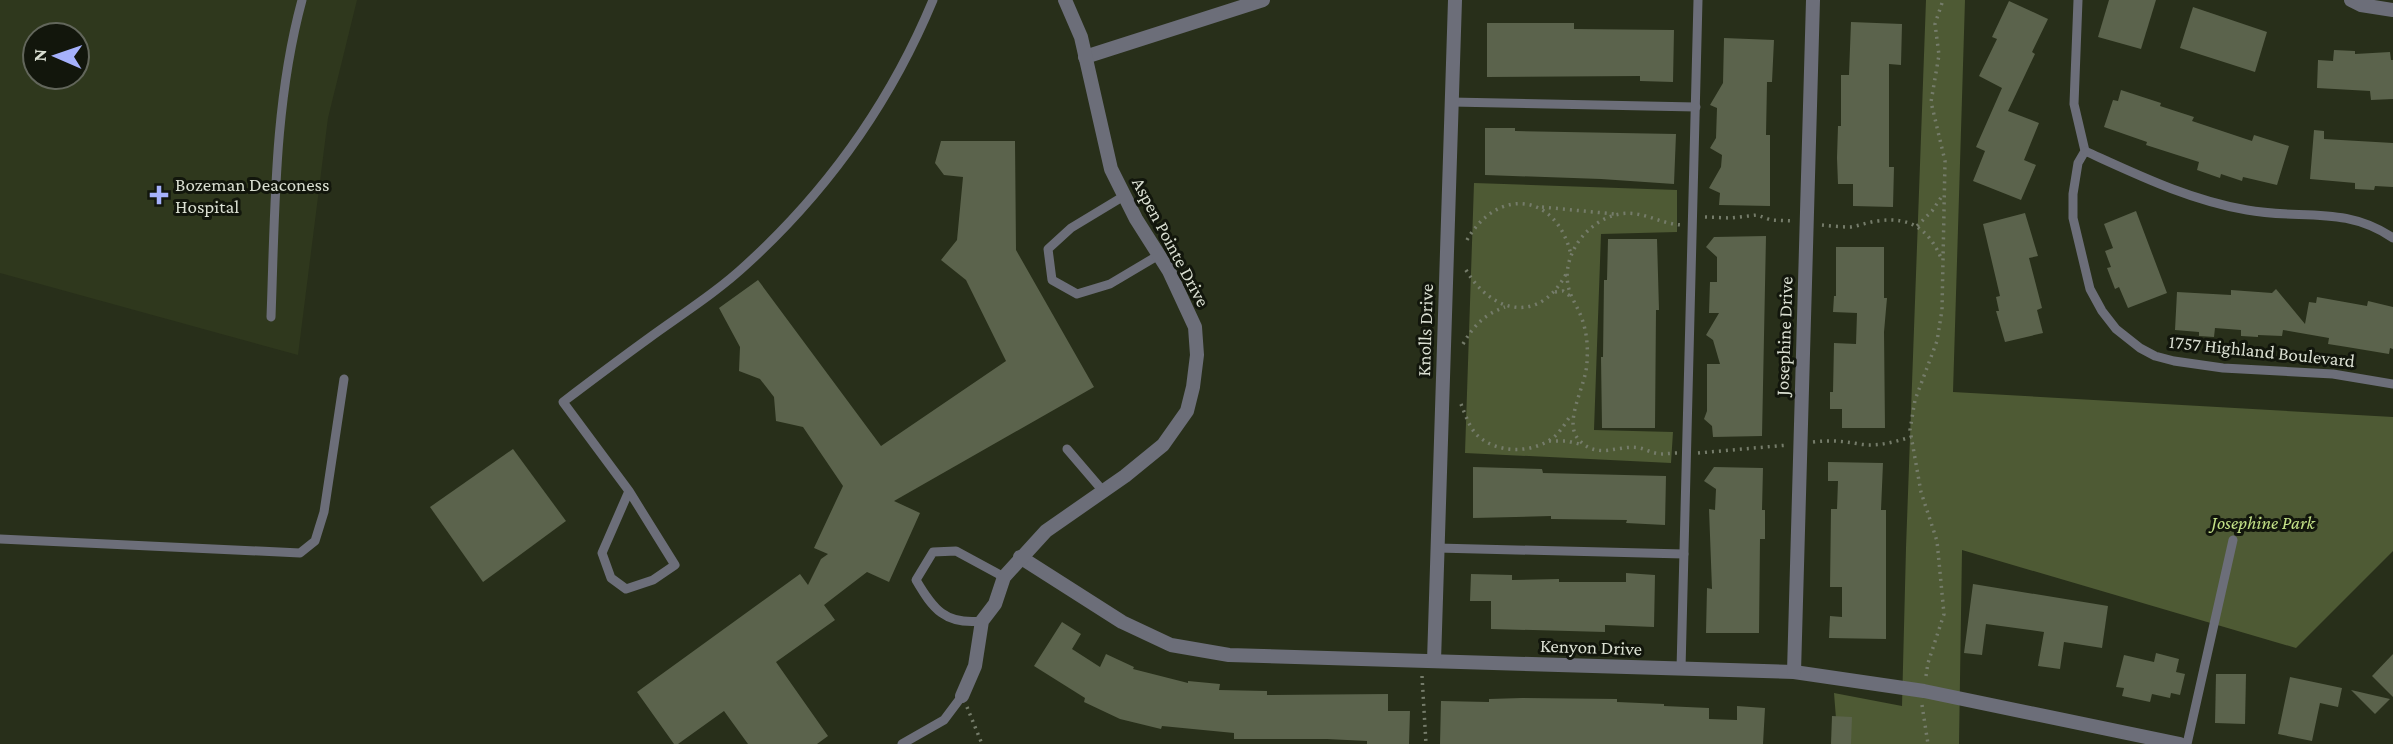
<svg xmlns="http://www.w3.org/2000/svg" width="2393" height="744" font-family="'Crimson Pro',serif">
<style>
.built{fill:#2f381d;fill-rule:evenodd}
.green{fill:#4e5a34}
.building{fill:#5b634c}
.lines{fill:none;stroke-linecap:round;stroke-linejoin:round}
.path{stroke:#757c6a;stroke-width:3.5;stroke-dasharray:2 5;stroke-linecap:butt}
.service{stroke:#6c6e79;stroke-width:9}
.minor{stroke:#6c6e79;stroke-width:14}
.poi-dot{fill:#a5b1fc;stroke:#12160c;stroke-width:2.5}
.labels{text-anchor:middle;dominant-baseline:central;stroke-width:6;stroke-linejoin:round;paint-order:stroke}
.poi-label{font-size:19px;fill:#dadfd2;stroke:#12160c;text-anchor:start}
.street-label{font-size:19px;fill:#dadfd2;stroke:#12160c}
.park-label{font-size:19px;font-style:italic;fill:#c3e187;stroke:#12160c}
</style>
<rect width="100%" height="100%" fill="#282f1a"/>
<path class="built" d="M0,0H357L328,118L298,355L0,273ZM35,35H77V77H35Z"/>
<g class="green">
<path d="M1926,0H1965L1953,392L2393,417V551L2296,648L1962,550L1959,744H1838L1834,693L1902,706L1906,548Z"/>
<path d="M1474,183L1677,190V232L1601,234L1594,430L1673,432L1671,463L1465,453Z"/>
</g>
<g class="building">
<path d="M2109,0H2156L2141,49L2098,37Z"/>
<path d="M2009,1L2048,19L2032,52L2035,54L2008,111L2039,123L2024,160L2036,165L2021,200L1973,181L1985,151L1976,147L2002,88L1979,76L1997,39L1992,37Z"/>
<path d="M2193,7L2267,32L2255,72L2180,48Z"/>
<path d="M1851,22L1902,24L1901,65L1889,64V167H1894L1893,207L1853,206V184H1838L1837,158L1838,126H1841V75H1849Z"/>
<path d="M1487,23H1574V29L1674,30L1673,82L1640,81V76L1487,77Z"/>
<path d="M1724,38L1774,40L1772,82H1767L1766,135H1770V206L1719,205L1720,193L1709,188L1721,167L1722,155L1710,148L1716,138L1717,108L1710,105L1723,83Z"/>
<path d="M2334,50L2355,51V54L2390,52L2391,60H2393V99L2371,100L2370,91L2317,88L2318,60L2333,61Z"/>
<path d="M2121,90L2161,103L2160,106L2194,117L2192,121L2252,141L2254,135L2289,146L2277,185L2243,177L2242,181L2221,174L2220,178L2197,170L2199,162L2146,145L2147,142L2104,127L2113,100L2118,101Z"/>
<path d="M1485,128H1515V131L1676,134L1674,184L1601,179L1485,175Z"/>
<path d="M2314,130L2324,131V139L2393,143V187L2375,186L2374,190L2355,189V183L2310,179Z"/>
<path d="M941,141H1015L1016,250L1094,387L894,501L920,513L889,582L867,572L824,605L835,620L776,662L828,736L817,744H748L724,711L678,744H674L637,692L800,574L808,585L821,559L828,554L814,548L843,486L803,427L776,421L774,397L760,379L739,371L740,347L719,308L758,280L881,446L1006,361L966,280L941,260L957,240L963,177L944,175L935,163Z"/>
<path d="M2136,211L2167,293L2128,308L2119,287L2115,289L2107,268L2111,267L2105,251L2113,248L2104,224Z"/>
<path d="M2025,213L2038,256L2029,258L2042,308L2037,310L2043,333L2005,342L1996,311H1999L1996,297L2000,296L1983,224Z"/>
<path d="M1766,236L1762,436L1713,437L1712,426L1704,419L1707,411V364H1720L1713,340L1706,335L1719,313H1709L1710,282H1717V257L1706,247L1714,237Z"/>
<path d="M1608,239H1657L1659,310H1656L1655,428H1602L1601,357H1603L1604,280H1607Z"/>
<path d="M1836,247H1884V298H1887L1884,332L1885,428H1842V409H1830V392H1833L1834,343L1856,344L1857,313L1833,312L1834,296H1836Z"/>
<path d="M2276,289L2305,324L2309,302L2316,303L2317,297L2367,306L2368,301L2393,307V349L2390,348L2389,354L2347,347L2328,344L2329,338L2283,330L2282,336L2258,335V337L2241,336V330L2215,328L2214,337L2199,336V332L2175,330L2177,292L2231,295V290L2272,293Z"/>
<path d="M513,449L566,521L483,582L430,507Z"/>
<path d="M1828,462L1883,463L1881,510H1886V639L1829,638L1830,616L1842,617V587H1830L1831,509H1837L1838,481H1828Z"/>
<path d="M1473,467L1542,469L1543,473L1666,476L1665,525L1626,523L1627,520L1551,519V516L1473,518Z"/>
<path d="M1714,467L1763,468L1762,510H1765V539H1760L1759,633H1706L1707,588L1712,589L1709,509L1715,510L1716,489L1704,481Z"/>
<path d="M1626,573L1655,575L1654,627L1605,625V632L1491,629V601H1470L1471,574L1512,575V580L1559,579V582H1626Z"/>
<path d="M1973,584L2108,606L2102,648L2064,642L2060,669L2038,666L2044,632L1986,624L1982,655L1964,653Z"/>
<path d="M1062,622L1081,634L1072,649L1100,667L1106,654L1134,667L1133,669L1188,683V681L1220,684L1219,690L1267,691V695L1388,694V711H1410L1409,744H1367V741L1327,739H1234V733L1162,726L1161,729L1120,719L1084,702L1085,698L1034,666Z"/>
<path d="M2156,653L2179,659L2176,672L2185,674L2180,695L2171,693L2170,698L2152,694L2150,702L2122,696L2124,688L2116,687L2124,655L2154,662Z"/>
<path d="M2393,654V697L2372,676Z"/>
<path d="M2216,674H2246L2245,724L2215,723Z"/>
<path d="M2290,677L2342,688L2338,707L2320,703L2312,741L2278,734Z"/>
<path d="M2351,690L2390,699L2375,714Z"/>
<path d="M1522,698L1617,699V702L1664,704V706L1709,708V719L1737,720V706L1765,708L1763,744H1440L1441,701L1489,702V699Z"/>
<path d="M1832,716L1852,717L1851,744H1831Z"/>
</g>
<g class="lines">
<g class="path">
<path d="M1542,207L1614,214"/>
<path d="M1705,217L1730,218L1757,215L1771,220L1794,221"/>
<path d="M1822,225C1831,226 1841,227 1850,227C1859,226 1868,222 1877,221C1912,216 1929,230 1942,260"/>
<path d="M1917,226L1932,211L1942,196"/>
<path d="M1467,240C1498,186 1557,193 1571,255"/>
<path d="M1466,270C1493,315 1541,324 1567,272"/>
<path d="M1555,292L1563,291L1570,296"/>
<path d="M1463,344C1474,325 1485,314 1505,307"/>
<path d="M1461,404C1465,414 1469,426 1476,434C1495,454 1533,454 1554,437C1561,431 1566,422 1571,415"/>
<path d="M1549,441H1567L1583,445"/>
<path d="M1813,442C1830,440 1843,441 1859,444C1877,447 1894,442 1911,437"/>
<path d="M1677,453C1669,453 1662,455 1655,453C1650,452 1645,449 1640,448C1618,444 1599,460 1580,441C1561,423 1587,386 1587,361C1588,347 1587,333 1582,319C1578,307 1570,297 1568,285C1562,253 1589,219 1620,214C1642,210 1660,224 1682,225"/>
<path d="M1698,453L1788,445"/>
<path d="M1422,676L1426,744"/>
<path d="M1926,676L1928,663L1944,614L1937,541L1921,492L1910,430L1915,400L1937,341L1942,310L1945,161L1931,102L1939,55L1935,24L1943,0"/>
<path d="M1922,705L1928,744"/>
<path d="M967,707L982,744"/>
</g>
<g class="service">
<path d="M2078,0L2074,104L2085,151L2078,163L2073,194V218L2090,289L2102,311L2116,329L2140,348L2155,356L2174,361L2223,368L2333,374L2393,384"/>
<path d="M1451,102L1696,107"/>
<path d="M2085,151C2138,175 2189,200 2247,210C2300,220 2345,205 2393,238"/>
<path d="M1124,196L1071,228L1048,249L1052,280L1077,294L1110,284L1159,255"/>
<path d="M271,317C275,211 274,103 302,0"/>
<path d="M1067,449L1103,491"/>
<path d="M629,491L602,553L611,578L626,589L653,580L675,565L629,491L563,402C592,380 620,359 649,338C682,314 717,292 747,264C828,190 891,101 933,0"/>
<path d="M0,539L300,553L315,541L324,512L344,379"/>
<path d="M1437,548L1684,554"/>
<path d="M982,621C945,625 933,609 916,580L933,552L956,551L1004,577"/>
<path d="M1681,669L1698,0"/>
<path d="M902,744L944,720L962,696"/>
<path d="M2187,744L2233,540"/>
</g>
<g class="minor">
<path d="M2351,0L2361,5L2393,10"/>
<path d="M1085,57L1263,0"/>
<path d="M1020,557L1122,622L1171,645L1229,655L1794,672L1924,691L2180,744"/>
<path d="M1434,661L1455,0"/>
<path d="M1794,672L1813,0"/>
<path d="M962,696L975,666L982,621L995,604L1004,577L1046,531L1125,476L1163,445L1187,411L1193,387L1197,355L1195,327L1169,271L1136,219L1111,169L1081,37L1065,0"/>
</g>
</g>
<path class="poi-dot" d="M155.5 184.5h7v7h7v7h-7v7h-7v-7h-7v-7h7z"/>
<g class="labels">
<g class="poi-label">
<text x="175" y="184">Bozeman Deaconess<tspan x="175" dy="22">Hospital</tspan></text>
</g>
<g class="street-label">
<text transform="translate(1171 242) rotate(62)">Aspen Pointe Drive</text>
<text transform="translate(1425 330) rotate(-88)">Knolls Drive</text>
<text transform="translate(1784 336) rotate(-88)">Josephine Drive</text>
<text transform="translate(2262 351) rotate(6)">1757 Highland Boulevard</text>
<text transform="translate(1591 647) rotate(2)">Kenyon Drive</text>
</g>
<g class="park-label">
<text x="2263" y="522">Josephine Park</text>
</g>
</g>
<g transform="translate(56 56) rotate(272)"><circle r="33" fill="#12160c" stroke="#62665b" stroke-width="2"/>
<path d="M0-5L12 26L0 18L-12 26Z" fill="#a5b1fc"/>
<text y="-10" font-size="19" font-weight="bold" text-anchor="middle" fill="#dadfd2">N</text>
</g>
</svg>
